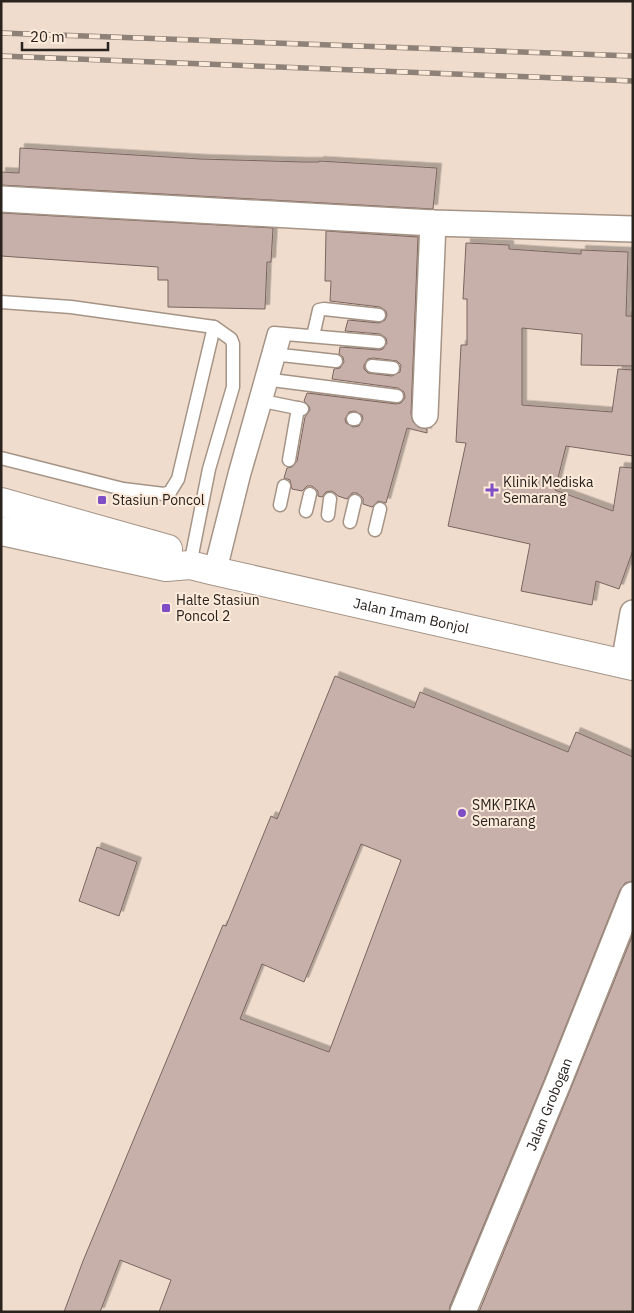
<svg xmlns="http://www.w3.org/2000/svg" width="634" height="1313" font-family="'IBM Plex Sans',sans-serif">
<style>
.building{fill:#c7b0a9;stroke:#7b655f;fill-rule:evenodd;filter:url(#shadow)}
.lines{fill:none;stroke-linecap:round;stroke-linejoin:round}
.lane-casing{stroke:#a59486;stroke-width:15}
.street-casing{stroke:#a59486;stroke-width:28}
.primary-casing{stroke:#a59486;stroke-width:30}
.lane{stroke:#fff;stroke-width:12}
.street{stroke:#fff;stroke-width:25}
.primary{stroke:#fff;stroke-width:28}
.rail-casing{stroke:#8e8177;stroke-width:5.5}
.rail{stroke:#fceada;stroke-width:4;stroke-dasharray:11;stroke-linecap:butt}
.poi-dot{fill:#7f4dc5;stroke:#fceada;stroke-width:2}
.labels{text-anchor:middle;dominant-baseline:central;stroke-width:4;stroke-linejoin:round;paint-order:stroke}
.poi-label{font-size:14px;fill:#29221d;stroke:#fceada;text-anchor:start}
.street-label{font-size:14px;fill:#29221d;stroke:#fceada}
</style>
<defs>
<filter id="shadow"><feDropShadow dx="4.5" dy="-4.5" stdDeviation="0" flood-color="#0004"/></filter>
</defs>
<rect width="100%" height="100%" fill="#efdccd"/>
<g class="building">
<path d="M20,148L200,159L303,162H319V161L437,168L433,209L1,185V172L19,173Z"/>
<path d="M1,213L273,228L271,262H267L265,309L168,307V280H158V267L1,256Z"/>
<path d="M326,231L418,237L411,414L413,422L418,427L427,429V433L407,428L386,503L378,501L372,507L363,504V498L357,493H352L347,499L338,496L335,493L331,491L326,492L322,497L318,496V491L312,486H307L302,491L292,489L290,480L284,478L287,468L292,467L297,461L305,417L310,410L309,406L304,401L307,393L396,404L401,403L405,398L404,392L398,388L332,379L334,369L340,368L344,362L343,357L339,354L340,347L379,350L383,349L387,343L386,338L380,334L345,331L348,320L379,323L385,320L387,315L386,311L380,307L330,301L331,281H325ZM373,358L397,361L401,365L400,372L392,376L368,373L364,369V365L368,359ZM355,411L362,415L363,419L359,426L353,427L346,423L345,419L349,412Z"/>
<path d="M466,243L509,245V249L581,254V250L628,252L626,316H633V366L581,365L582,334L522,328V405L612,412L618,369L633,370V456L566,446L555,490L613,511L620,467L633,468V550L619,589L596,581L592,605L521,591L530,544L448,526L466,443L456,442L461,345H467V299H463Z"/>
<path d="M335,676L414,708L420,692L568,752L576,732L633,757V881L625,883L620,890L545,1078L450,1306L449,1312H159L171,1280L120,1260L100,1312H64L83,1261L223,925L226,926L271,816L277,819ZM361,844L401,860L329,1052L240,1019L262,964L304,982Z"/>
<path d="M97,847L137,862L119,916L79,901Z"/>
<path d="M633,934V1312H479L571,1088Z"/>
</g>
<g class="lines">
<g class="lane-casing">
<g id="lane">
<path d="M1,302L71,307L214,327L231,339L233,344V387L209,469L190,565"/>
<path d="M313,336L319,310L324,309L379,315"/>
<path d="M272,354L336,361"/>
<path d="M372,366L393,368"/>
<path d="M264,379L397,396"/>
<path d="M258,400L302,409"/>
<path d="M353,419H355"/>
<path d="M1,458L123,489L164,494L170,492L178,479L214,327"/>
<path d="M289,460L298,408"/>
<path d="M280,505L284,486"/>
<path d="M306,511L310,494"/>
<path d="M328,515L330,499"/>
<path d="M350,522L355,501"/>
<path d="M375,530L380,509"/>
<path d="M210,570L235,472L274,333L379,342"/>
<path d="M220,572L244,475L285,335"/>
</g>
</g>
<g class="street-casing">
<g id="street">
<path d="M1,199L433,223L633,229"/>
<path d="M425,415L433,223"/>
<path d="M624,664L633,613"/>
<path id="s1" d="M463,1312L558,1083L633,895"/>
</g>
</g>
<g class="primary-casing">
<g id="primary">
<path d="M1,502L168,549"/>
<path id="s2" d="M1,531L166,567L190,565L210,570L633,666"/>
</g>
</g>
<use href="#lane" class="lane"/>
<use href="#street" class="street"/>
<use href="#primary" class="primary"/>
<g class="rail-casing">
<g id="rail">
<path d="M1,33L633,56"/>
<path d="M1,56L633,81"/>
</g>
</g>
<use href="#rail" class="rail"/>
</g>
<g class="poi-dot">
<path d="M489.5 482.5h5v5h5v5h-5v5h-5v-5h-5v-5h5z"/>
<rect x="97" y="495" width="10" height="10" rx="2.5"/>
<rect x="161" y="603" width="10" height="10" rx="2.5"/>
<circle cx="462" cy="813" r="5"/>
</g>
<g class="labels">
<g class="poi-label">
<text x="503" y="482">Klinik Mediska<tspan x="503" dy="16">Semarang</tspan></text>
<text x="112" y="500">Stasiun Poncol</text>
<text x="176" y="600">Halte Stasiun<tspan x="176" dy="16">Poncol 2</tspan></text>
<text x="472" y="805">SMK PIKA<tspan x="472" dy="16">Semarang</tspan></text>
</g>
<g class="street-label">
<text stroke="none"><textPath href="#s2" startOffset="420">Jalan Imam Bonjol</textPath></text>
<text stroke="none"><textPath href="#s1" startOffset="225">Jalan Grobogan</textPath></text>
</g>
</g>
<rect width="634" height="1313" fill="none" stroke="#29221d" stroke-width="5"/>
<path d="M22 42v8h86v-8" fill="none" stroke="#29221d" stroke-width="2.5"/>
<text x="30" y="42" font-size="15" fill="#29221d" stroke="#fceada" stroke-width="4" paint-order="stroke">20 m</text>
</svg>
